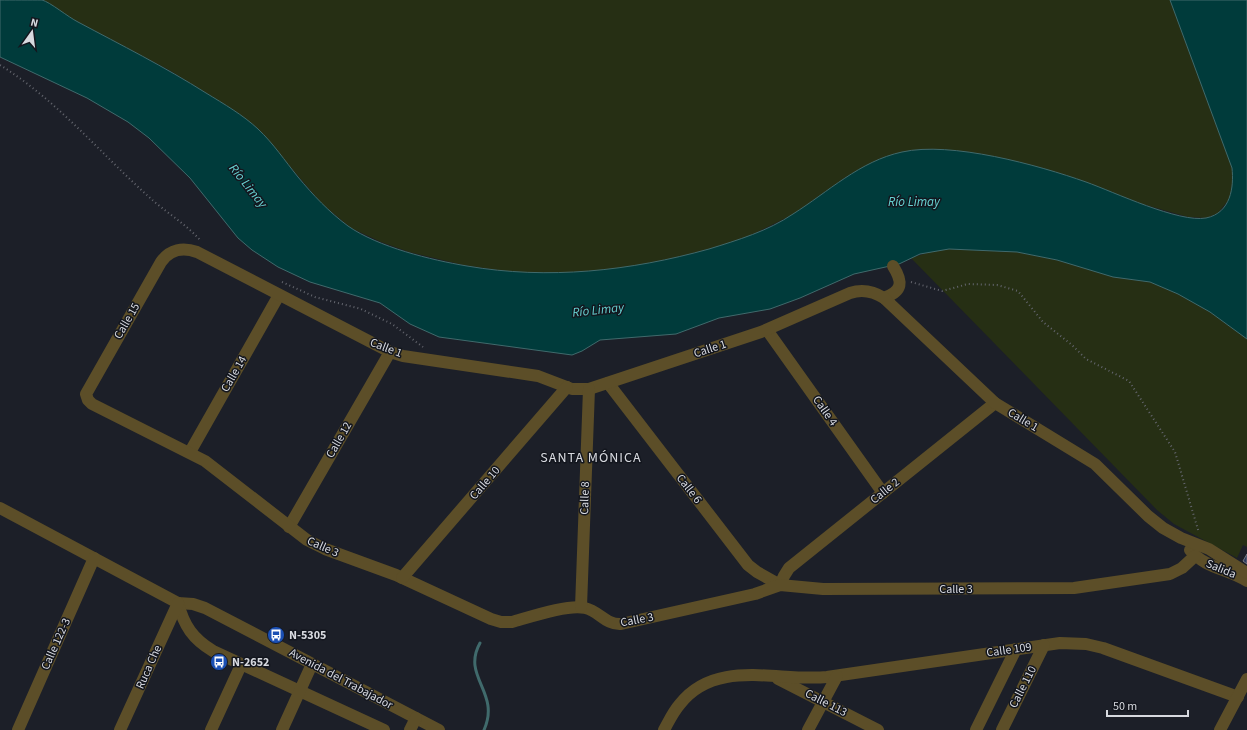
<svg xmlns="http://www.w3.org/2000/svg" width="1247" height="730" font-family="'Source Sans 3',sans-serif">
<style>
.green{fill:#262f14}
.water{fill:#003b3b;stroke:#406a6c}
.lines{fill:none;stroke-linecap:round;stroke-linejoin:round}
.stream{stroke:#406a6c;stroke-width:3}
.building{fill:#2d3a60;stroke:#737781;filter:url(#shadow)}
.path{stroke:#64666e;stroke-width:2;stroke-dasharray:1 3;stroke-linecap:butt}
.minor{stroke:#5c4e28;stroke-width:12}
.labels{text-anchor:middle;dominant-baseline:central;stroke-width:3;stroke-linejoin:round;paint-order:stroke}
.street-label{font-size:12px;fill:#d7d9df;stroke:#13161e}
.poi-label{font-size:12px;font-weight:bold;fill:#d7d9df;stroke:#13161e;text-anchor:start}
.water-label{font-size:13px;font-style:italic;fill:#67d2d2;stroke:#13161e}
.quarter-label{font-size:14px;letter-spacing:1px;fill:#d7d9df;stroke:#13161e}
</style>
<defs>
<filter id="shadow"><feDropShadow dx="3.5" dy="3.5" stdDeviation="2" flood-color="#0009"/></filter>
</defs>
<rect width="100%" height="100%" fill="#1c1f28"/>
<g class="green">
<path d="M43,0H1170L1232,167L1234,184L1231,197L1218,213L1207,218L1188,217L1142,204L1062,174L969,152L938,149H920L872,163L846,177L794,214L741,240L695,253L630,268L550,274L511,272L463,265L409,252L381,242L351,228L322,204L257,128L230,108L169,70L64,15Z"/>
<path d="M949,249L1017,252L1057,260L1113,277L1150,282L1178,294L1210,312L1247,339V547L1243,545L1237,558L1174,524L1157,510L911,258L933,251Z"/>
</g>
<path class="water" d="M0,0C11,0 32,0 42,0C50,2 68,17 78,22C121,45 165,67 206,93C224,104 243,115 258,129C273,143 285,161 298,177C313,195 329,212 348,226C378,247 431,260 467,266C548,280 630,271 709,249C738,240 768,231 793,214C828,192 860,161 902,152C951,141 1038,165 1086,182C1114,192 1179,223 1206,218C1231,213 1234,187 1232,168L1170,0H1247V339L1210,312L1178,294L1150,282L1113,277L1057,260L1017,252L949,249L920,254L899,264L854,274L800,298L770,309L719,318L676,334L600,340L582,351L572,355L439,337L410,324L380,303L310,282L278,267L252,250L238,238L190,178L149,138L128,122L87,98L0,57Z"/>
<g class="lines">
<path class="stream" d="M480,643C461,677 501,692 484,730"/>
</g>
<path class="building" d="M1247,554V564L1243,561Z"/>
<g class="lines">
<g class="path">
<path d="M0,65C57,100 100,153 149,197C164,211 186,224 200,240"/>
<path d="M282,282L315,297L361,309L392,324L423,347"/>
<path d="M911,282L942,291L968,284L997,285L1018,291L1043,322L1072,345L1086,359L1129,381L1175,452L1199,533"/>
</g>
<g class="minor">
<path d="M884,298C903,291 903,282 893,266"/>
<path d="M767,330L883,493"/>
<path d="M608,383L748,565L757,572L780,585L784,576L789,568L995,403"/>
<path d="M190,452L279,295"/>
<path d="M0,508L178,603L193,604L205,608L439,730"/>
<path d="M289,527L390,352"/>
<path d="M1190,550C1205,568 1228,569 1247,581"/>
<path d="M1195,556L1182,568L1170,574L1074,588L823,589L780,585L755,594L621,624C606,625 599,611 585,608C568,604 530,617 512,622H501L491,619L396,575L325,549L307,540L205,461L92,404L88,400L86,394L161,262C170,249 183,247 197,252L390,352L403,356L538,376L572,389H589L761,332L850,293C862,289 873,291 884,298L995,403L1095,464L1148,516L1163,528L1181,538L1209,549L1247,573"/>
<path d="M402,578L567,387"/>
<path d="M178,603C184,626 193,639 213,651L384,730"/>
<path d="M581,607L589,389"/>
<path d="M778,679L878,730"/>
<path d="M18,730L94,558"/>
<path d="M120,730L178,603"/>
<path d="M211,730L241,665"/>
<path d="M282,730L312,664"/>
<path d="M410,730L416,718"/>
<path d="M664,730C669,721 673,712 680,704C716,658 778,682 827,677L1060,643L1086,644L1103,648L1238,697"/>
<path d="M808,730L837,676"/>
<path d="M976,730L1016,649"/>
<path d="M1002,730L1044,645"/>
<path d="M1220,730L1247,679"/>
</g>
</g>
<defs>
<g id="bus-disc" transform="scale(0.9)"><circle r="9.5" fill="#1a4fb4" stroke="#13161e"/><path d="M-5-6H5V4H4V6H2V4H-2V6H-4V4H-5ZM-3.5-4V0h7V-4ZM-3.5 1.2v1.5H-2V1.2ZM2 1.2v1.5H3.5V1.2Z" fill="#fff"/></g>
</defs>
<g fill-rule="evenodd">
<use href="#bus-disc" x="276" y="635"/>
<use href="#bus-disc" x="219" y="662"/>
</g>
<g class="labels">
<g class="street-label">
<text transform="translate(127 321) rotate(-60)">Calle 15</text>
<text transform="translate(386 348) rotate(21)">Calle 1</text>
<text transform="translate(710 349) rotate(-18)">Calle 1</text>
<text transform="translate(234 374) rotate(-60)">Calle 14</text>
<text transform="translate(825 411) rotate(55)">Calle 4</text>
<text transform="translate(1023 420) rotate(31)">Calle 1</text>
<text transform="translate(339 440) rotate(-60)">Calle 12</text>
<text transform="translate(485 483) rotate(-49)">Calle 10</text>
<text transform="translate(689 489) rotate(52)">Calle 6</text>
<text transform="translate(885 491) rotate(-39)">Calle 2</text>
<text transform="translate(585 498) rotate(-88)">Calle 8</text>
<text transform="translate(323 547) rotate(24)">Calle 3</text>
<text transform="translate(1221 569) rotate(23)">Salida</text>
<text x="956" y="589">Calle 3</text>
<text transform="translate(637 620) rotate(-11)">Calle 3</text>
<text transform="translate(56 644) rotate(-66)">Calle 122-3</text>
<text transform="translate(1009 650) rotate(-8)">Calle 109</text>
<text transform="translate(149 667) rotate(-66)">Ruca Che</text>
<text transform="translate(341 679) rotate(28)">Avenida del Trabajador</text>
<text transform="translate(1023 687) rotate(-63)">Calle 110</text>
<text transform="translate(826 703) rotate(27)">Calle 113</text>
</g>
<g class="poi-label">
<text x="289" y="635">N-5305</text>
<text x="232" y="662">N-2652</text>
</g>
<g class="water-label">
<text transform="translate(248 186) rotate(51)">Río Limay</text>
<text x="914" y="202">Río Limay</text>
<text transform="translate(598 310) rotate(-6)">Río Limay</text>
</g>
<g class="quarter-label">
<text x="591" y="458">SANTA MÓNICA</text>
</g>
</g>
<g transform="translate(32 32) rotate(14)" stroke="#13161e" stroke-width="3" paint-order="stroke">
<path d="M0-3L7 15L0 10L-7 15Z" fill="#d7d9df"/>
<text y="-6" font-size="11" font-weight="bold" text-anchor="middle" fill="#d7d9df">N</text>
</g>
<path d="M1107 710v6h81v-6" fill="none" stroke="#d7d9df" stroke-width="2"/>
<text x="1113" y="710" font-size="12" fill="#d7d9df" stroke="#13161e" stroke-width="3" paint-order="stroke">50 m</text>
</svg>
